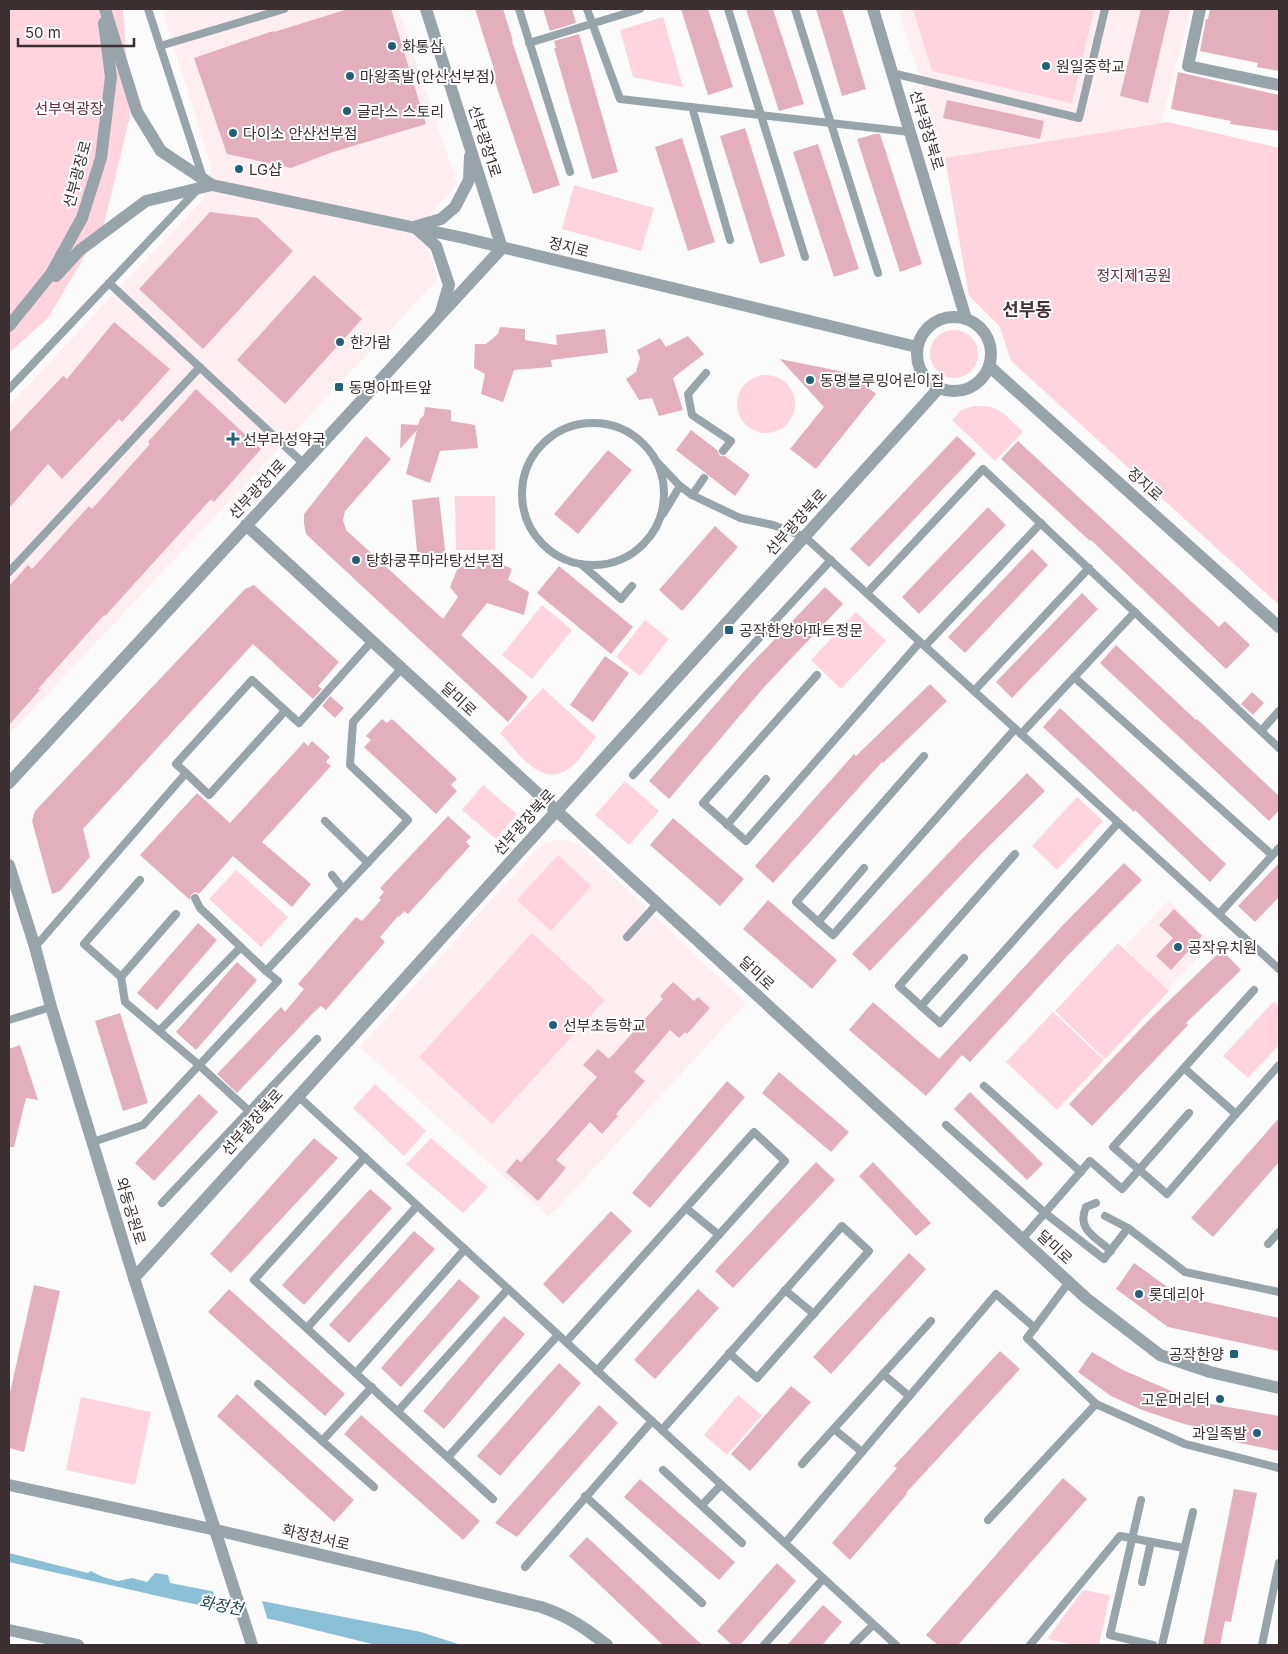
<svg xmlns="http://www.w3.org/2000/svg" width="1288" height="1654" font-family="Inter,'Noto Sans KR',sans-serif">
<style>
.built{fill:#feedf1}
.green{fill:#ffd4df}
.water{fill:#8ac0d5}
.pier{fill:#fbfbfb}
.building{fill:#e4afbd}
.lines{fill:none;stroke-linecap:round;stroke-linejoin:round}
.service{stroke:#97a4a9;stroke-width:8}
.minor{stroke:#97a4a9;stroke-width:12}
.tertiary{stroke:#97a4a9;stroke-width:12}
.poi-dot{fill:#216177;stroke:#fff;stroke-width:2}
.labels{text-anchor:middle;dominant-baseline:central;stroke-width:4;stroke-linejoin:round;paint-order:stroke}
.poi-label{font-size:15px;fill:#3b2f32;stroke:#fff;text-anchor:start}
.park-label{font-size:15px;fill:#6a2a40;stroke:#fff}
.street-label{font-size:15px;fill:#3b2f32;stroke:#fff}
.water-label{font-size:16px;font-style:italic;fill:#0f3f4f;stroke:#fff}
.quarter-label{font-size:18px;font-weight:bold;fill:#462f35;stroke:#fff}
</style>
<rect width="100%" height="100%" fill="#fbfbfb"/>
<g class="built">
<path d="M162,9H398L457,184L420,226L438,279L9,735V405L204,198L211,166Z"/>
<path d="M898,9H1191L1161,123L945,158Z"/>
<path d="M560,839L573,842L585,850L746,1003L549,1217L360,1047L535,851L545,843Z"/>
<path d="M1168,901L1212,943L1167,990L1124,947Z"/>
</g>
<g class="green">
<path d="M9,9H123L130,116L104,224L48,318L9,353Z"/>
<path d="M913,9H1094L1072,103L932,71Z"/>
<path d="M663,17L683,87L633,77L620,30Z"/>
<path d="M1168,122L1279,148V605L1011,361L1000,327L969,296L945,158Z"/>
<path d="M574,185L654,208L641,251L562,229Z"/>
<circle cx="954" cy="354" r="24"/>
<circle cx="766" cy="404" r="29"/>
<path d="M974,406C1001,405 1004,414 1023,432L995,461L952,420L961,410Z"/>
<path d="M455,496H495V550H456Z"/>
<path d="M542,605L572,630L532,679L502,655Z"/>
<path d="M856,612L886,641L841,689L811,660Z"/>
<path d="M645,620L669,639L640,676L616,657Z"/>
<path d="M543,688L596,737C588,747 581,759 571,767C542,791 518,752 500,733Z"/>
<path d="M625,781L659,811L629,845L595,815Z"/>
<path d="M483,785L517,814L496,839L462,810Z"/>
<path d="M1077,797L1103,821L1057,870L1032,846Z"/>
<path d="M558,855L591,886L551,931L517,900Z"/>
<path d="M236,870L288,917L261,947L209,899Z"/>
<path d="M532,933L605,1000L492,1124L419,1057Z"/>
<path d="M1118,943L1169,991L1105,1059L1055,1011Z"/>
<path d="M1274,1001L1279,1007V1045L1248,1078L1223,1056Z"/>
<path d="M1053,1012L1104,1060L1057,1110L1006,1062Z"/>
<path d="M375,1084L426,1131L404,1156L353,1108Z"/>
<path d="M431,1138L488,1187L463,1213L406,1164Z"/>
<path d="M738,1395L762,1415L727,1455L704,1435Z"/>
<path d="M81,1397L151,1412L135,1485L66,1470Z"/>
<path d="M1083,1590L1110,1595L1099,1645H1075L1047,1639Z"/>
</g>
<path class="water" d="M9,1553L88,1573L91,1571L103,1577L118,1581L132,1578L147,1582L155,1573L168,1575L170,1583L421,1632L461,1645H376L275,1620L180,1601L9,1562Z"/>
<path class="pier" d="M212,1588L261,1598L268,1621L219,1611Z"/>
<g class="building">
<path d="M348,9H391L426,124L330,153L291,168L227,154L194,58L273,31L274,32Z"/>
<path d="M475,9H503L513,41H512L560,185L533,194L491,70L494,69Z"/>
<path d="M543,9H572L576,23L550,31Z"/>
<path d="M681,9H708L733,87L708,95Z"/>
<path d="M746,9H773L804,104L779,111Z"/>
<path d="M816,9H842L866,89L842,96Z"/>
<path d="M1141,9H1170L1148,103L1120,96Z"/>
<path d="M1210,9H1279V71L1257,67L1258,63L1200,51L1206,19H1208Z"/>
<path d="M579,34L618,172L592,179L554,48H556L554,41Z"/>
<path d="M1178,72L1279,95V131L1230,124L1231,121L1171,109Z"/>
<path d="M947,100L1044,121L1040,139L943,118Z"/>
<path d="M745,128L785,256L760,264L720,136Z"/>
<path d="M875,134H880L922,264L900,272L857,139Z"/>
<path d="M682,138L715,242L688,251L655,147Z"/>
<path d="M818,144L859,269L834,277L793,152Z"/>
<path d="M210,212L258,218L293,251L203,349L139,289Z"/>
<path d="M314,275L362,319L285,404L237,360Z"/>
<path d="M114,322L170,369L122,422L119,419L62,479L48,464L9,508V433L63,376L67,379Z"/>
<path d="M500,327L525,329V340L557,345L556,335L605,329L608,353L551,360L552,367L514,370L503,402L481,394L485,374L474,368L475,344H486L498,334Z"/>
<path d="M688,336L704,354L673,378L683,410L659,416L652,398L639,400L626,379L636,372L640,358L637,350L660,338L666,347Z"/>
<path d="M780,359L849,373L876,394L816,469L790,449L824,407Z"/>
<path d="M196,389L261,449L214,502L211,499L105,616L104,615L38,689L40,690L9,725V586L28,565L32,569L89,506L92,509L150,444L148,442Z"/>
<path d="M425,407L451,410V421L475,425L478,448L440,451L430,483L406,474L417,430L400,449L401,424L418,425L420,419L424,415Z"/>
<path d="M691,430L717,450L720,456H725L750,475L735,496L676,450Z"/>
<path d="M366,436L391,459L345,511L343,520L346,530L443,619L458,597L450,587L459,565L470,569L485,564L489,558L512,569L508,580L529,592L524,615L487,603L461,635L528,697L508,722L306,534L304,524V514Z"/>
<path d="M957,436L976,454L869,567L850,549Z"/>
<path d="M1018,441L1219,627L1225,621L1250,645L1226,669L1091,540L1090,541L1001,459Z"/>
<path d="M608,450L632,470L578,534L554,514Z"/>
<path d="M439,497L446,558L418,561L412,500Z"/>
<path d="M988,507L1006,525L919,614L902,597Z"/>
<path d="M715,526L738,547L682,611L659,590Z"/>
<path d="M1032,549L1048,565L965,653L948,637Z"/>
<path d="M559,566L633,627L611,654L537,593Z"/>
<path d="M254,585L339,662L318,686L322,689L313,699L253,644L83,829L90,857L60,891L52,894L32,821L35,811L245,589Z"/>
<path d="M825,587L843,604L766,685L669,799L649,781L747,668Z"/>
<path d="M1082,593L1098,609L1012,698L996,682Z"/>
<path d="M1116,645L1196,720L1197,719L1279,796V810L1269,821L1100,663Z"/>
<path d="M605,656L629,673L593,722L570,705Z"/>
<path d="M930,684L947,701L883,763L882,762L773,883L755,866L854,754L856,756Z"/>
<path d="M1252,692L1264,703L1253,715L1241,704Z"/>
<path d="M330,696L344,708L335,718L322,706Z"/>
<path d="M1060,708L1226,864L1210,882L1135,810L1134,812L1043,727Z"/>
<path d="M382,719L387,723L392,719L457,779L451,785L457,791L436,814L364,747L371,740L366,736Z"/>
<path d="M312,741L330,757L326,762L331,766L262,842L311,884L292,907L233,856L199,894L195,892L191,895L190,900L140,855L197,793L230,823L304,742L308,746Z"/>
<path d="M1027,773L1045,791L982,853L870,971L852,954L963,838Z"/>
<path d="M448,816L471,837L466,842L470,846L408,914L404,911L399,917L398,916L380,937L385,942L326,1010L321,1006L315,1011L237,1093L217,1074L281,1007L285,1012L304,989L298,984L356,917L362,921L381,900L379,898L384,892L380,888Z"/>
<path d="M673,818L744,879L720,906L650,845Z"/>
<path d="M1124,863L1142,880L1070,953L970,1062L962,1055L926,1096L849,1030L873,1002L939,1059L1063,925Z"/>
<path d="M1279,863V897L1255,922L1238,906Z"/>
<path d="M768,900L837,960L812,989L743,929Z"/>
<path d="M1174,909L1202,936L1171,970L1156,956L1173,938L1159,925Z"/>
<path d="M198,923L217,940L157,1010L137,993Z"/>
<path d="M1222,950L1241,970L1186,1023L1188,1025L1092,1126L1069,1104L1150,1019Z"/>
<path d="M237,962L257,980L196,1050L176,1032Z"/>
<path d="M673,982L694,1001L698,997L710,1008L687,1034L685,1032L679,1038L670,1030L634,1072L645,1081L616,1114L618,1116L602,1134L590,1122L556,1160L566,1168L538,1201L506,1172L517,1159L521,1162L597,1077L583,1065L598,1049L609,1059L663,999L660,996Z"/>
<path d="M120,1013L148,1103L123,1111L95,1021Z"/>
<path d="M20,1045L38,1100L26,1098L14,1147H9V1049Z"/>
<path d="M779,1072L849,1132L831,1152L762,1093Z"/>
<path d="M727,1081L745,1097L650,1208L632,1193Z"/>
<path d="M970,1092L1043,1164L1027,1180L954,1109Z"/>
<path d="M199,1094L218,1112L154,1181L135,1163Z"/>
<path d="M1279,1118V1162L1213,1237L1191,1218Z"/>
<path d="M314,1138L338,1158L231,1273L210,1254Z"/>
<path d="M816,1162L835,1180L733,1288L715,1271Z"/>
<path d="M873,1162L931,1223L916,1236L859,1176Z"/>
<path d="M370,1189L392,1208L304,1305L282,1285Z"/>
<path d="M611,1211L632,1231L563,1304L543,1284Z"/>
<path d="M414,1231L435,1249L349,1343L329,1325Z"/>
<path d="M909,1253L926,1269L831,1374L813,1357Z"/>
<path d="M1134,1263L1180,1296L1279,1318V1351L1168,1327L1116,1289Z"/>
<path d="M459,1279L480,1297L401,1387L381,1368Z"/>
<path d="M34,1285L60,1291L24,1452L9,1448V1397Z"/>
<path d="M229,1289L345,1394L325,1416L208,1312Z"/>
<path d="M698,1289L719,1308L655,1379L634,1360Z"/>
<path d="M504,1316L525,1334L444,1429L423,1411Z"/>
<path d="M1000,1351L1020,1369L906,1493L907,1494L850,1560L832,1543L897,1468L894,1466Z"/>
<path d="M1092,1352L1123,1370L1194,1401L1279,1416V1451L1226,1440L1229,1433L1184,1424L1142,1410L1111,1396L1078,1372Z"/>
<path d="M559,1363L581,1383L500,1476L477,1456Z"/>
<path d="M791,1386L811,1402L750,1471L731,1454Z"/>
<path d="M237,1394L354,1500L334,1522L217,1416Z"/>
<path d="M599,1405L618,1423L517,1537L495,1523Z"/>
<path d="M361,1415L480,1521L463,1540L344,1434Z"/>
<path d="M1063,1478L1087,1499L958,1645H938L926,1635Z"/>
<path d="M640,1479L735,1562L719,1580L624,1497Z"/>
<path d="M1234,1489L1257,1493L1231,1622L1225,1621L1220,1645H1203Z"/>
<path d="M587,1537L702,1645H663L569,1556Z"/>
<path d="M777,1563L796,1581L740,1645H732L717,1631Z"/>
<path d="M823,1605L842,1622L822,1645H787Z"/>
</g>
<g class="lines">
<g class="service">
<path d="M148,9L203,178"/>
<path d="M519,9L570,172"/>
<path d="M587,9L620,99L910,132"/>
<path d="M728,9L805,257"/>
<path d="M795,9L878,273"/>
<path d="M529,43L640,9"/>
<path d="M160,46L284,9"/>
<path d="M892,73L1079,118L1105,9"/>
<path d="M692,107L730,240"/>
<path d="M109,283L303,463"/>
<path d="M706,373L688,394L692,415L731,441L723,451"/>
<path d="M9,389L198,189"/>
<circle cx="593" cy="494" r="71"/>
<path d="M656,461L680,486L692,495L740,518L773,525L805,537L1279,969"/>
<path d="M692,495L704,478"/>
<path d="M663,514L680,486"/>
<path d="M581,564L621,599L632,586"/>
<path d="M9,572L200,367"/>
<path d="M867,593L983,469L1279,748"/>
<path d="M925,646L1041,523"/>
<path d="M817,675L703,803L746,841L920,642"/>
<path d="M1074,677L1272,855"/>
<path d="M974,691L1089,568"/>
<path d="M1261,731L1279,711"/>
<path d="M1021,734L1135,612"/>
<path d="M924,756L796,902L833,935L1015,729"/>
<path d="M186,773L209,795L285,711"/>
<path d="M633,775L831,560"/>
<path d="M325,821L368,863"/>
<path d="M727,825L766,779"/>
<path d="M1015,854L899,986L940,1023L1118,823"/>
<path d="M332,875L343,889"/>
<path d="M140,880L84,944L121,977L176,914"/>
<path d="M195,898L200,908L266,971"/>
<path d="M1219,914L1279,848"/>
<path d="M818,922L864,868"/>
<path d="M627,937L658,903"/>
<path d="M35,947L186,773L176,764L252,680L299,723L372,641"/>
<path d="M121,977L125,1002L199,1065L249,1111"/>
<path d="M921,1006L964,958"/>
<path d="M9,1020L51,1007"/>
<path d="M159,1031L241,947"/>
<path d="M1184,1068L1236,1114L1167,1194L1113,1147L1254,990"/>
<path d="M984,1086L1081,1172"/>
<path d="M298,1096L896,1645"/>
<path d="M1236,1114L1279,1065"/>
<path d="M946,1125L1045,1213L1104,1259L1128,1228L1185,1272L1279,1292"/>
<path d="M93,1142L143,1125L278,981L266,971L408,820L350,765L353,722L402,668"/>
<path d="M365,1157L254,1280L493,1499"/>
<path d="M162,1203L317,1039"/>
<path d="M1096,1203L1086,1207C1076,1230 1096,1237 1111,1251"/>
<path d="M686,1208L719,1235"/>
<path d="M1105,1216L1128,1228"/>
<path d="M1022,1239L1090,1161L1122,1189L1189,1113"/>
<path d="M1268,1244L1279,1232"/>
<path d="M1069,1282L1027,1338L1096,1404L1185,1444L1279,1468"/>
<path d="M785,1290L814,1314"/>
<path d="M307,1328L417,1206"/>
<path d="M566,1342L754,1132L785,1161L597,1371"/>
<path d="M356,1373L465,1249"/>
<path d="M883,1374L909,1396"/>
<path d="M258,1384L374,1487"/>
<path d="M398,1411L508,1289"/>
<path d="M834,1429L862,1452"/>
<path d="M662,1430L842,1226L869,1251L757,1378L729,1353"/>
<path d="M322,1441L372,1387"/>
<path d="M448,1457L558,1335"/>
<path d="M802,1464L931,1321"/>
<path d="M663,1470L742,1543"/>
<path d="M585,1496L702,1603"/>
<path d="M1141,1500L1110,1635L1153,1645"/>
<path d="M702,1505L721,1485"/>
<path d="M988,1520L1096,1404"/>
<path d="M785,1543L996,1294L1035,1328"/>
<path d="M525,1567L652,1421"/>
<path d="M1142,1582L1151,1542"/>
<path d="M764,1645L823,1579"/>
<path d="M853,1645L873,1625"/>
<path d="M1030,1645L1120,1536L1184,1548"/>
<path d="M1162,1645L1193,1512"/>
<path d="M1262,1645L1279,1563"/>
</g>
<path class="minor" d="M1200,9L1188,66L1279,85"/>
<g class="tertiary">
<path d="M105,9L137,112L161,151L212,185L464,238L917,347"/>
<path d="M426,9L502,248"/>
<path d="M873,9L966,319"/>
<path d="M417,226L441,219L455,207L469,180L470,156"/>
<path d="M417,229L436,246L449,285L441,312"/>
<path d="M56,276L80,250L146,201L212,185"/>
<circle cx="954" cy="354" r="37"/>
<path d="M9,326L51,274L82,218L101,158L111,77L104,23"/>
<path d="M989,366L1279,627"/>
<path d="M246,525L1086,1298L1160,1355L1210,1372L1279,1388"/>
<path d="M9,783L502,248"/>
<path d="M9,865L35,947L51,1007L134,1278L252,1645"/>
<path d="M134,1278L939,388"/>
<path d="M9,1485L216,1530L541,1607C568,1616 585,1628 607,1645"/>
<path d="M9,1630L78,1645"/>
</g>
</g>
<g class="poi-dot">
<circle cx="392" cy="46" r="5"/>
<circle cx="1046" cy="66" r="5"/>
<circle cx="350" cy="76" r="5"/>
<circle cx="347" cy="111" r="5"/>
<circle cx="233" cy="133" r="5"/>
<circle cx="239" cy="169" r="5"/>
<circle cx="340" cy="342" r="5"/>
<circle cx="810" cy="380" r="5"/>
<rect x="334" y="382" width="10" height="10" rx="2.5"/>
<path d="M230.5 431.5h5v5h5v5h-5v5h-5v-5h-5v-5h5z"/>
<circle cx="356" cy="560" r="5"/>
<rect x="724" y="625" width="10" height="10" rx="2.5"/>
<circle cx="1178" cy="947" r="5"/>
<circle cx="553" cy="1025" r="5"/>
<circle cx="1139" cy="1294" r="5"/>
<rect x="1229" y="1349" width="10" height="10" rx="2.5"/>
<circle cx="1220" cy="1399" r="5"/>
<circle cx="1257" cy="1433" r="5"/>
</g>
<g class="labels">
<g class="poi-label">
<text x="402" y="46">화통삼</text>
<text x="1056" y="66">원일중학교</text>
<text x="360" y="76">마왕족발(안산선부점)</text>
<text x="357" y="111">글라스 스토리</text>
<text x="243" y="133">다이소 안산선부점</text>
<text x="249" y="169">LG샵</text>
<text x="350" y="342">한가람</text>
<text x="820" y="380">동명블루밍어린이집</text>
<text x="349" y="387">동명아파트앞</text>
<text x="243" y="439">선부라성약국</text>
<text x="366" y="560">탕화쿵푸마라탕선부점</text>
<text x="739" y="630">공작한양아파트정문</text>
<text x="1188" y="947">공작유치원</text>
<text x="563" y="1025">선부초등학교</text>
<text x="1149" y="1294">롯데리아</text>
<text x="1224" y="1354" text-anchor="end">공작한양</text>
<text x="1210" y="1399" text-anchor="end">고운머리터</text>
<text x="1247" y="1433" text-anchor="end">과일족발</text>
</g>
<g class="park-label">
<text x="69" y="108">선부역광장</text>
<text x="1134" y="275">정지제1공원</text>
</g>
<g class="street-label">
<text transform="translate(927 130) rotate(73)">선부광장북로</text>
<text transform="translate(485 141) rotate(72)">선부광장1로</text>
<text transform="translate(77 174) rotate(-75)">선부광장로</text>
<text transform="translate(569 247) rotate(14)">정지로</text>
<text transform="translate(1145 484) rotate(42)">정지로</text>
<text transform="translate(257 489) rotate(-47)">선부광장1로</text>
<text transform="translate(796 522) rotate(-48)">선부광장북로</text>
<text transform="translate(459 699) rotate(43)">달미로</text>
<text transform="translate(524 822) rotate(-48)">선부광장북로</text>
<text transform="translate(757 973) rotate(43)">달미로</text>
<text transform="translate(252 1122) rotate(-48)">선부광장북로</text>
<text transform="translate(131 1211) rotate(73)">와동공원로</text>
<text transform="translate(1055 1247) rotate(43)">달미로</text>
<text transform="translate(316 1537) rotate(13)">화정천서로</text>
</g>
<g class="water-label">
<text transform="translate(221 1605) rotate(11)">화정천</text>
</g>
<g class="quarter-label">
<text x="1027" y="309">선부동</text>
</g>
</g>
<rect width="1288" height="1654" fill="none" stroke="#3b2f32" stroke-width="20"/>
<path d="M18 38v8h116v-8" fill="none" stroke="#3b2f32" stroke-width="2.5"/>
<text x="25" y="38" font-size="15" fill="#3b2f32" stroke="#ffffff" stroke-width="4" paint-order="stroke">50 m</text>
</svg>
